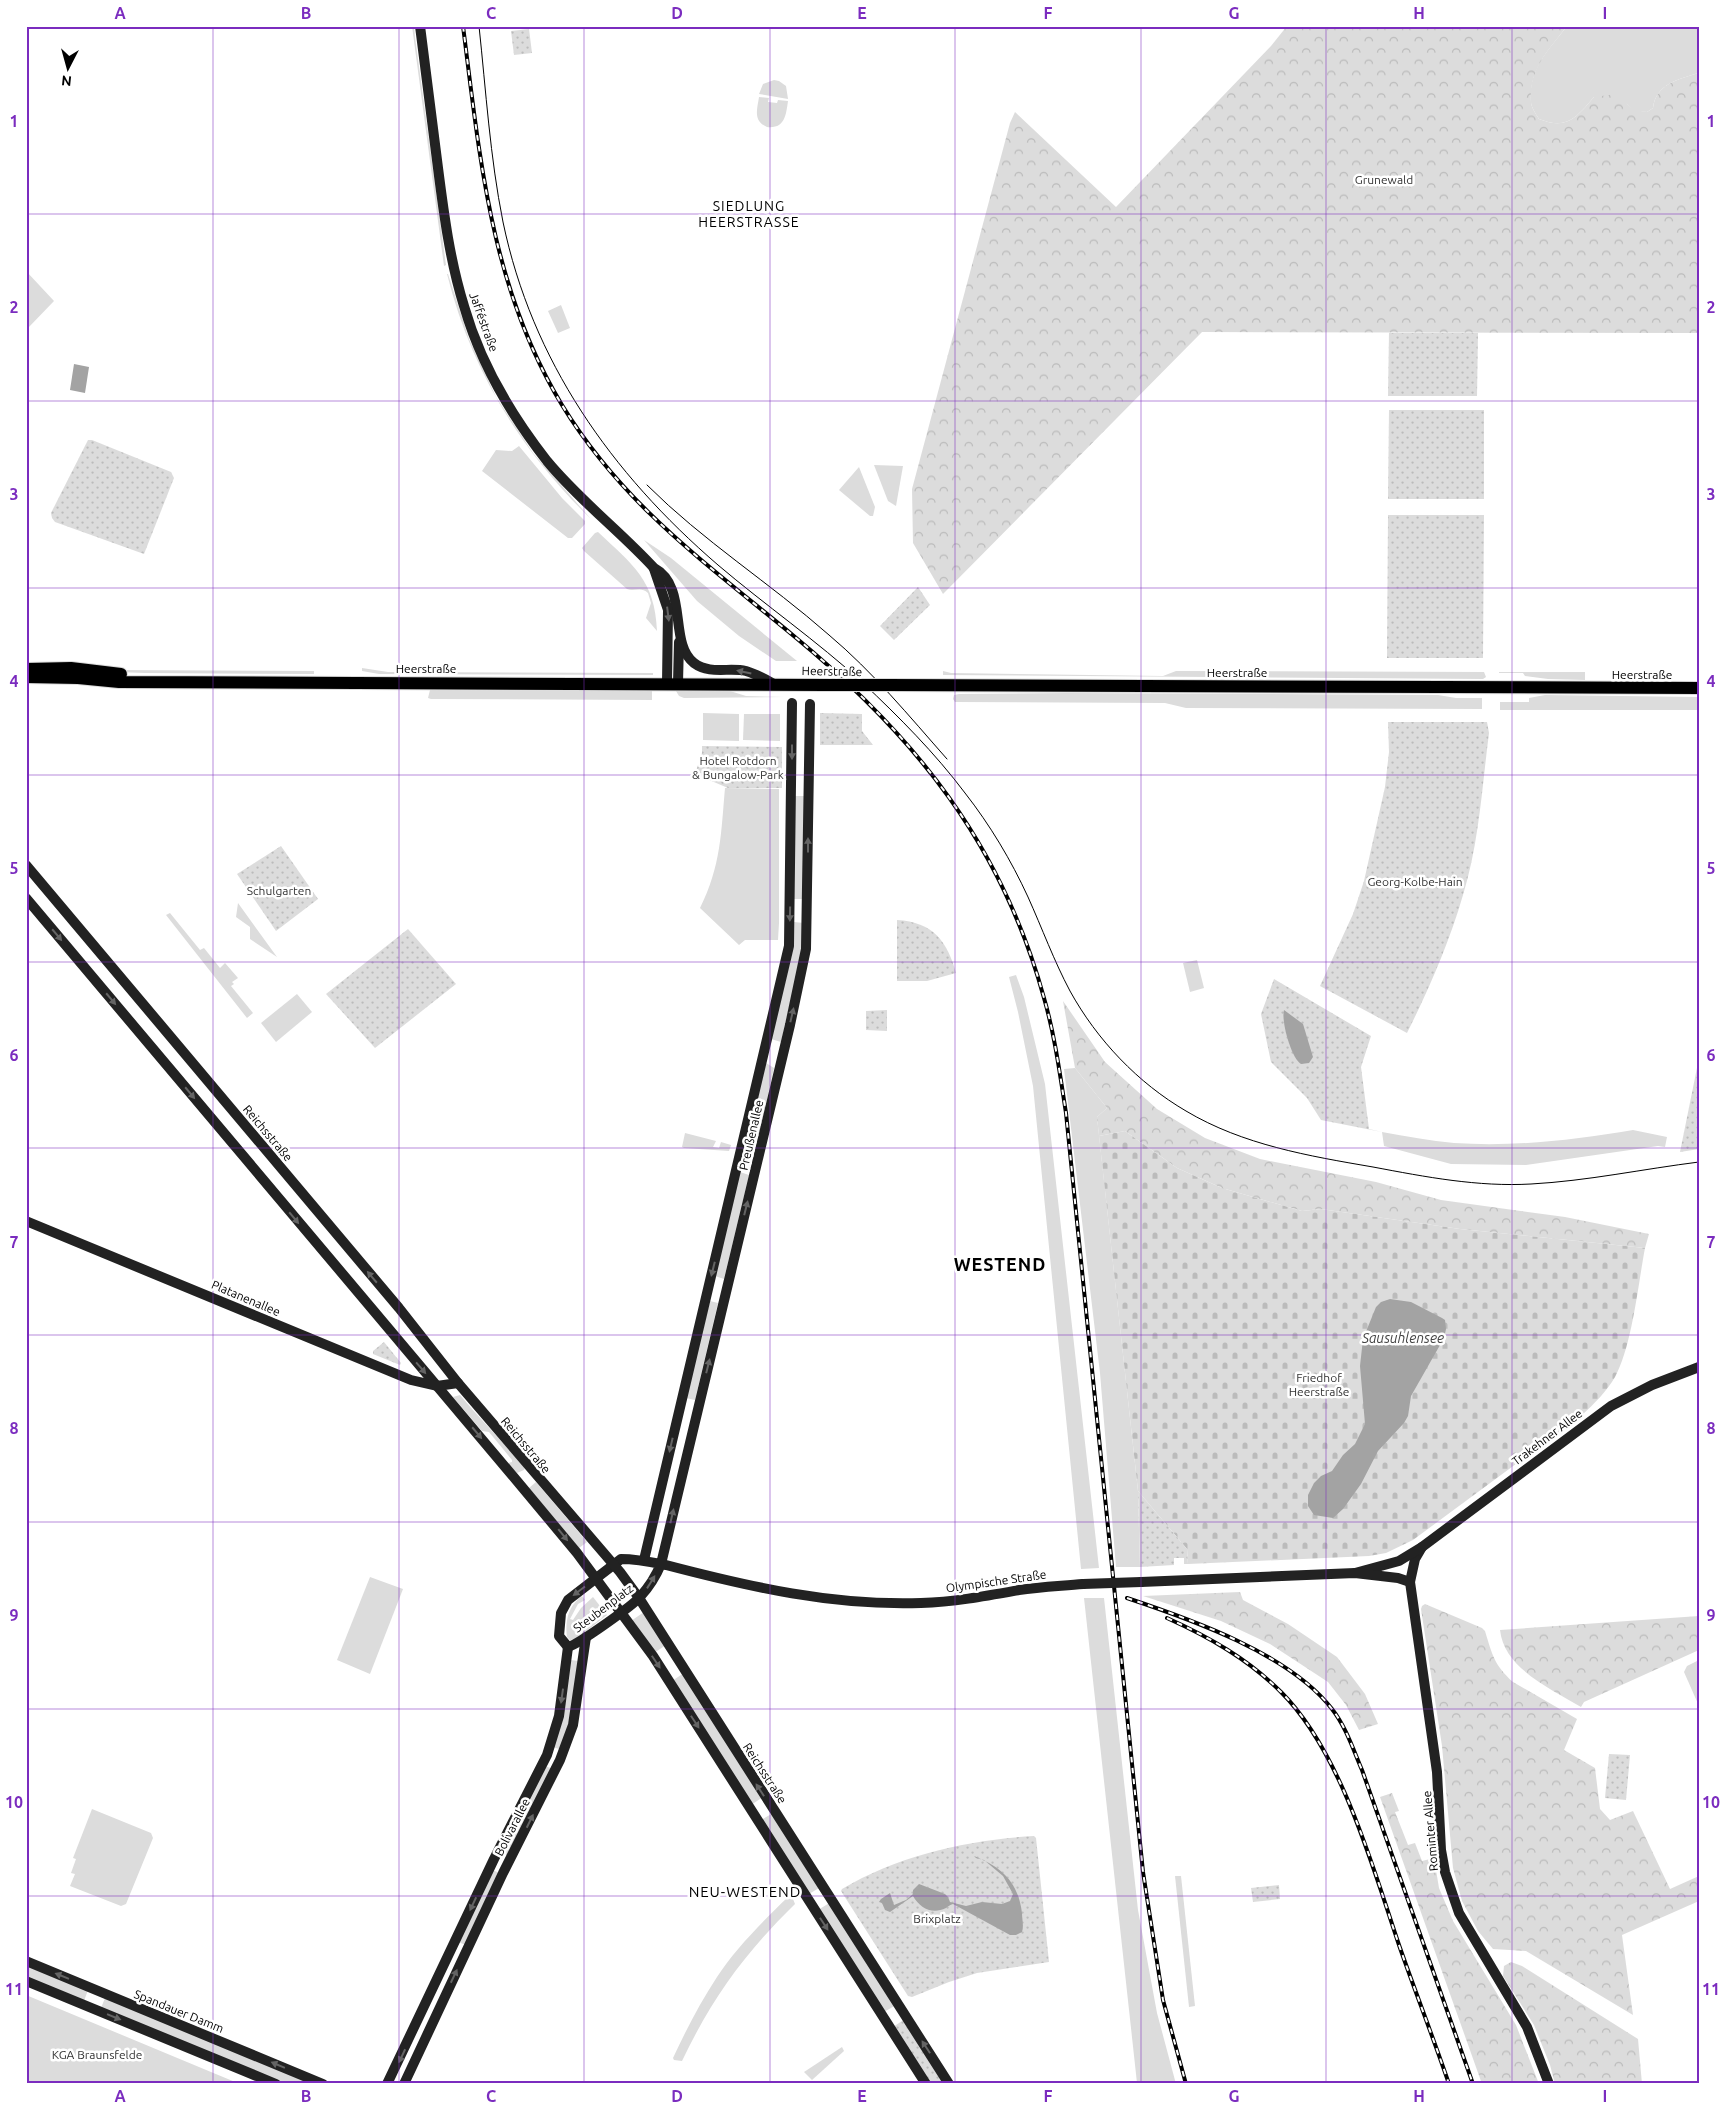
<svg xmlns="http://www.w3.org/2000/svg" width="1725" height="2110" font-family="Ubuntu,sans-serif">
<style>
.green{fill:#dcdcdc}
.forest{fill:url(#forest-crowns)}
.cemetery{fill:url(#cemetery-stones)}
.park{fill:url(#park-dots)}
.water{fill:#a3a3a3}
.lines{fill:none;stroke-linecap:round;stroke-linejoin:round}
.primary-casing{stroke:#dbdbdb;stroke-width:14}
.secondary{stroke:#222;stroke-width:10}
.primary{stroke:#000;stroke-width:12}
.tram{stroke:#000;stroke-width:1}
.rail-casing{stroke:#000;stroke-width:4}
.rail{stroke:#fff;stroke-width:2;stroke-dasharray:5.5;stroke-linecap:butt}
.primary-bridge-casing{stroke:#dbdbdb;stroke-width:14;stroke-linecap:butt}
.secondary-bridge{stroke:#222;stroke-width:10}
.primary-bridge{stroke:#000;stroke-width:12}
.oneway{fill:#646464}
.grid{fill:none;stroke:#7b2cbf;stroke-width:1;stroke-opacity:0.55}
.labels{text-anchor:middle;dominant-baseline:central;stroke-width:5;stroke-linejoin:round;paint-order:stroke}
.park-label{font-size:12px;fill:#333;stroke:#fff}
.street-label{font-size:12px;fill:#000;stroke:#fff}
.neighbourhood-label{font-size:14px;letter-spacing:1px;fill:#000;stroke:#fff}
.water-label{font-size:14px;font-style:italic;fill:#444;stroke:#fff}
.quarter-label{font-size:15px;letter-spacing:1px;fill:#000;stroke:#fff}
.district-label{font-size:18px;font-weight:bold;letter-spacing:1px;fill:#000;stroke:#fff}
.neatline{fill:none;stroke:#7b2cbf;stroke-width:2}
.grid-label{font-size:16px;text-anchor:middle;font-weight:bold;fill:#7b2cbf}
</style>
<defs>
<pattern id="forest-crowns" width="20" height="18" patternUnits="userSpaceOnUse" patternTransform="scale(1.25)"><rect width="20" height="18" fill="#dcdcdc"/><path d="M2 6a3 3 0 1 1 6 0M12 15a3 3 0 1 1 6 0" fill="none" stroke="#bbb"/></pattern>
<pattern id="cemetery-stones" width="16" height="16" patternUnits="userSpaceOnUse" patternTransform="scale(1.25)"><rect width="16" height="16" fill="#dcdcdc"/><path d="M2 7V4a2 2 0 0 1 4 0v3zM10 15v-3a2 2 0 0 1 4 0v3z" fill="#bbb"/></pattern>
<pattern id="park-dots" width="8" height="8" patternUnits="userSpaceOnUse" patternTransform="scale(1.25)"><rect width="8" height="8" fill="#dcdcdc"/><path d="M2 2h.1M6 6h.1" fill="none" stroke="#bbb" stroke-width="1.8" stroke-linecap="round"/></pattern>
</defs>
<rect width="100%" height="100%" fill="#fff"/>
<g class="green">
<path d="M412,26H414L415,37L446,265L444,266Z"/>
<path d="M1567,26H1699V73C1678,79 1656,84 1653,108L1647,112L1634,111L1627,104L1594,97C1576,118 1567,130 1539,119C1536,114 1531,107 1531,102C1528,68 1549,50 1567,26Z"/>
<path d="M774,80L779,81L786,86L788,99L759,94L763,84Z"/>
<path d="M759,97L769,98L768,102L777,103L778,100L788,101C786,115 785,129 767,127C753,121 757,110 759,97Z"/>
<path d="M26,271L54,301L28,328L29,331L26,334Z"/>
<path d="M447,274H448L469,339L496,397L533,453L591,519C520,450 471,370 447,274Z"/>
<path d="M561,305L570,328L558,333L548,311Z"/>
<path d="M519,446L562,498L585,521V524L572,538H568L482,471L496,450L512,451Z"/>
<path d="M874,465L903,466L896,506L888,501Z"/>
<path d="M859,467L875,507L873,516H870L839,490Z"/>
<path d="M598,532C633,565 655,580 657,631L646,618L651,603L648,593C641,586 634,592 627,589L584,551L582,548L595,533Z"/>
<path d="M644,540L671,558L797,661H776L739,636L697,601Z"/>
<path d="M362,668L388,672L653,673V675L379,674L362,671Z"/>
<path d="M117,670L314,671V674L145,673L117,672Z"/>
<path d="M943,671L951,673L1163,676L1176,671L1484,672L1486,677L1483,679L943,675Z"/>
<path d="M1499,672H1585V680L1548,679L1525,676L1523,673H1499Z"/>
<path d="M430,690L652,691V700L431,699L428,698Z"/>
<path d="M676,691H730L746,696L785,697L684,698L679,696Z"/>
<path d="M1067,693L1438,695L1456,698H1482V709L1186,708L1165,703L955,702L953,699L954,695L959,694Z"/>
<path d="M1545,695L1699,697V710H1500V702H1529V698Z"/>
<path d="M703,713L739,714V741L703,740Z"/>
<path d="M744,714H780V741L743,740Z"/>
<path d="M725,788L779,789V923L778,940H745L739,945L700,908C721,866 721,833 725,788Z"/>
<path d="M795,796H805V899H793Z"/>
<path d="M238,903L277,957L250,939V927L236,917Z"/>
<path d="M170,913L200,950L204,948L220,968L225,963L238,978L232,982L234,984L231,986L253,1013L247,1018L166,915Z"/>
<path d="M794,922L804,923L803,947L781,1042L771,1039L794,946Z"/>
<path d="M1197,960L1204,988L1190,992L1183,963Z"/>
<path d="M1016,975L1024,997L1045,1084L1099,1568L1081,1569L1033,1086L1018,1012L1009,977Z"/>
<path d="M297,994L312,1012L276,1042L261,1023Z"/>
<path d="M766,1063L774,1068L759,1135L749,1132Z"/>
<path d="M1075,1068L1107,1108L1097,1117L1138,1491L1140,1567H1116L1100,1373L1064,1069Z"/>
<path d="M1633,1130L1667,1137L1665,1147L1658,1146L1526,1165L1451,1164L1384,1146L1382,1132C1406,1136 1430,1141 1454,1143C1514,1147 1575,1140 1633,1130Z"/>
<path d="M685,1133L716,1141L713,1147L719,1148L721,1142L731,1145L729,1151L684,1148L682,1147Z"/>
<path d="M740,1172L749,1175L724,1279L715,1276Z"/>
<path d="M710,1301L718,1303L695,1400L686,1398Z"/>
<path d="M460,1395C481,1420 504,1443 525,1468L524,1470L517,1473L508,1463L512,1462V1460L489,1432L482,1431L453,1397Z"/>
<path d="M536,1482L587,1542L579,1548L529,1488Z"/>
<path d="M370,1577L403,1589L370,1674L337,1660Z"/>
<path d="M582,1596L585,1600L578,1604L570,1619L573,1620L581,1608L593,1597L607,1615L576,1639L570,1640L567,1637C565,1621 568,1606 582,1596Z"/>
<path d="M1084,1598H1104L1138,1910L1157,2013L1176,2084L1137,2083Z"/>
<path d="M644,1612L666,1645L654,1653L631,1621Z"/>
<path d="M570,1660L579,1661L572,1710L562,1750L553,1747Z"/>
<path d="M1699,1660V1706L1684,1672L1687,1666Z"/>
<path d="M684,1673L763,1797L751,1805L672,1681Z"/>
<path d="M545,1766L553,1769L508,1856L500,1852Z"/>
<path d="M92,1809L151,1833L153,1838L126,1904L121,1906L70,1886L75,1874L71,1873L76,1859L73,1858Z"/>
<path d="M773,1813L819,1888L809,1894L761,1820Z"/>
<path d="M492,1870L500,1873L466,1945L458,1942Z"/>
<path d="M1175,1876H1181L1195,2006L1189,2007Z"/>
<path d="M788,1897L793,1899L795,1904C745,1953 712,1998 682,2061L674,2060L673,2058C686,2030 700,2003 717,1977C735,1949 764,1920 788,1897Z"/>
<path d="M831,1902L896,2005L884,2012L818,1910Z"/>
<path d="M26,1965L88,1990L84,2001L26,1977Z"/>
<path d="M26,1995L211,2072L240,2084H26Z"/>
<path d="M105,1998L313,2084H285L101,2008Z"/>
<path d="M842,2047L844,2051L812,2080L804,2072Z"/>
</g>
<g class="forest">
<path d="M1287,26H1567C1549,50 1529,68 1531,102C1531,107 1536,114 1539,119C1567,130 1576,118 1594,97L1616,94L1634,110L1647,112L1653,108C1656,84 1678,79 1699,73V333L1202,332L943,594L913,543L912,489L1010,123L1015,112L1116,207L1271,46Z"/>
<path d="M1063,1001L1105,1062L1157,1109L1205,1138L1260,1159L1376,1182L1441,1200L1565,1217L1649,1234L1645,1248L1460,1229L1321,1209L1302,1211L1222,1188L1177,1168L1125,1131L1099,1136L1097,1117L1107,1108L1075,1068Z"/>
<path d="M1240,1592L1243,1600L1288,1624L1337,1657L1365,1694L1378,1724L1359,1730L1346,1705L1328,1682L1270,1644L1221,1621L1143,1596Z"/>
<path d="M1425,1604L1482,1628L1485,1631C1492,1654 1494,1665 1513,1682L1577,1719L1564,1750L1595,1768L1600,1809L1610,1820L1633,1811L1670,1889L1699,1876V1901L1622,1935L1633,2015L1526,1951L1493,1949L1478,1931L1462,1901L1453,1868L1442,1746L1421,1609L1422,1606Z"/>
<path d="M1699,1616V1650L1584,1702L1581,1707C1552,1689 1504,1669 1500,1630Z"/>
<path d="M1392,1793L1399,1811L1395,1812L1408,1845L1415,1843L1422,1861L1434,1858L1439,1888L1453,1921L1516,2025L1539,2084H1482L1380,1797Z"/>
<path d="M1511,1962L1522,1966L1638,2039L1642,2084H1555L1550,2065L1534,2025L1503,1976L1504,1966Z"/>
</g>
<path class="cemetery" d="M1125,1131L1177,1168L1222,1188L1302,1211L1321,1209L1460,1229L1645,1248C1638,1285 1632,1346 1615,1377C1607,1391 1594,1404 1582,1415L1413,1540L1386,1553L1369,1556L1188,1564L1187,1549L1138,1491L1099,1136Z"/>
<g class="park">
<path d="M529,29L532,53L514,55L511,31Z"/>
<path d="M1389,333H1478L1477,396H1388Z"/>
<path d="M1389,410H1484V499H1388Z"/>
<path d="M88,440H92L171,472L174,478L144,554L55,522L52,518L51,513Z"/>
<path d="M1388,515H1484L1483,658H1387Z"/>
<path d="M918,587L930,605L894,640L880,626Z"/>
<path d="M820,713L862,714V731L873,745H820Z"/>
<path d="M1388,722H1487L1489,733C1482,787 1479,843 1463,895C1449,943 1429,989 1407,1033L1320,986L1353,914L1364,881L1385,787L1389,752Z"/>
<path d="M702,746L782,747V788H728L695,774L702,753Z"/>
<path d="M281,846L318,899L276,931L237,874Z"/>
<path d="M897,920C933,922 947,941 956,973L927,981H897Z"/>
<path d="M408,929L456,984L375,1048L326,994Z"/>
<path d="M1274,979L1371,1036L1361,1067L1369,1129L1382,1132L1321,1120L1307,1098L1271,1062L1261,1014Z"/>
<path d="M887,1010V1031L866,1030V1011Z"/>
<path d="M1699,1058V1149L1680,1152Z"/>
<path d="M384,1342L401,1363L400,1365L373,1354V1351Z"/>
<path d="M1138,1491L1187,1549L1188,1564H1184V1558H1174V1565L1140,1567Z"/>
<path d="M1609,1754L1630,1755L1626,1800L1605,1798Z"/>
<path d="M1034,1836L1036,1838L1049,1962L977,1973L949,1982L912,1997L908,1996L841,1891L842,1889C899,1855 968,1840 1034,1836Z"/>
<path d="M1279,1885L1280,1899L1253,1902L1251,1888Z"/>
<path d="M905,2019L947,2084H930L893,2027Z"/>
</g>
<g class="water">
<path d="M74,364L89,367L85,393L70,390Z"/>
<path d="M1284,1010L1303,1024L1313,1057L1309,1063L1301,1064C1291,1058 1281,1021 1284,1010Z"/>
<path d="M1390,1299L1411,1302L1442,1318L1445,1320L1446,1329L1444,1338L1411,1396L1408,1416L1404,1423L1378,1451L1361,1484L1343,1509L1333,1518L1314,1515L1308,1506V1495L1314,1483L1321,1476L1332,1471L1343,1455L1355,1444L1365,1424L1360,1366L1363,1339L1376,1307L1381,1302Z"/>
<path d="M974,1856C1001,1867 1018,1881 1022,1913C1022,1919 1024,1926 1022,1932L1016,1935H1010L953,1904C950,1905 948,1906 946,1908C932,1915 920,1908 913,1896L890,1912L885,1910L882,1903L879,1902L881,1899L890,1893L894,1905L906,1900L913,1894V1890L919,1884L945,1894L948,1897L950,1902L966,1906L982,1902L1002,1904L1010,1901L1013,1894L1003,1876L984,1860L976,1858Z"/>
</g>
<g class="lines">
<g class="primary-casing">
<g id="primary">
<path d="M26,669L71,668L121,674"/>
<path d="M26,677L78,678L119,682L826,685"/>
<path d="M888,685L1699,688"/>
</g>
</g>
<g class="secondary">
<path d="M420,26C426,74 432,121 438,168C444,215 450,261 464,306C480,362 511,415 547,461C579,500 620,531 654,568C689,587 668,643 694,663C710,675 729,667 746,671C756,674 765,679 774,684"/>
<path d="M654,569L668,610L667,683"/>
<path d="M678,683L679,642"/>
<path d="M810,704L806,949L790,1025L661,1564C656,1576 649,1587 640,1597C632,1606 579,1644 568,1647L559,1636L561,1613L568,1600L621,1559C637,1559 651,1562 666,1565C750,1587 833,1606 921,1603C954,1602 986,1596 1019,1590C1040,1587 1062,1586 1083,1584"/>
<path d="M26,865L399,1308L458,1383L620,1572L639,1598L949,2084"/>
<path d="M26,898L517,1481L577,1553L653,1656L926,2084"/>
<path d="M26,1221L411,1380L437,1386L458,1383"/>
<path d="M1422,1547L1415,1559L1410,1582L1437,1772L1441,1850L1445,1872L1459,1913L1527,2027L1549,2084"/>
<path d="M644,1560L789,946L792,703"/>
<path d="M1355,1573L1399,1561L1422,1547L1611,1406L1652,1385L1699,1367"/>
<path d="M1141,1582L1355,1573L1398,1578L1410,1582"/>
<path d="M26,1961L323,2084"/>
<path d="M26,1981L276,2084"/>
<path d="M387,2084L494,1859L547,1755L559,1716L568,1647"/>
<path d="M404,2084L503,1873L560,1760L573,1725L586,1637"/>
</g>
<use href="#primary" class="primary"/>
<g class="tram">
<path d="M479,26C486,91 490,157 503,222C532,361 611,473 718,565C765,605 817,641 863,683C899,717 935,753 965,793C990,825 1011,860 1028,897C1042,928 1054,961 1070,991C1097,1040 1138,1083 1186,1111C1243,1145 1309,1156 1373,1167C1426,1177 1478,1187 1531,1184C1587,1181 1643,1169 1699,1162"/>
<path d="M647,485C703,541 770,583 829,635C873,672 909,716 947,759"/>
</g>
<g class="rail-casing">
<g id="rail">
<path d="M463,26C480,159 491,288 562,405C624,506 706,563 795,637C916,737 1002,845 1044,998C1055,1036 1060,1075 1066,1113L1143,1872L1163,2000L1186,2084"/>
<path d="M1127,1598C1190,1619 1290,1654 1332,1709C1346,1727 1353,1749 1362,1770L1473,2084"/>
<path d="M1167,1618C1209,1637 1248,1659 1281,1692C1341,1752 1372,1865 1399,1945C1415,1991 1433,2037 1449,2084"/>
</g>
</g>
<use href="#rail" class="rail"/>
<g class="primary-bridge-casing">
<path id="primary-bridge" d="M826,685H888"/>
</g>
<path class="secondary-bridge" d="M1083,1584L1141,1582"/>
<use href="#primary-bridge" class="primary-bridge"/>
</g>
<defs><path id="oneway-solid" d="M-6-.8H1V-3.2L6.5 0L1 3.2V.8H-6Z" transform="scale(1.25)"/></defs>
<g class="oneway">
<use href="#oneway-solid" transform="translate(668 614) rotate(83)"/>
<use href="#oneway-solid" transform="translate(744 672) rotate(-168)"/>
<use href="#oneway-solid" transform="translate(792 752) rotate(90)"/>
<use href="#oneway-solid" transform="translate(808 845) rotate(-90)"/>
<use href="#oneway-solid" transform="translate(790 914) rotate(91)"/>
<use href="#oneway-solid" transform="translate(57 935) rotate(50)"/>
<use href="#oneway-solid" transform="translate(111 999) rotate(50)"/>
<use href="#oneway-solid" transform="translate(792 1015) rotate(-77)"/>
<use href="#oneway-solid" transform="translate(190 1093) rotate(50)"/>
<use href="#oneway-solid" transform="translate(746 1208) rotate(-76)"/>
<use href="#oneway-solid" transform="translate(294 1218) rotate(50)"/>
<use href="#oneway-solid" transform="translate(713 1269) rotate(104)"/>
<use href="#oneway-solid" transform="translate(372 1277) rotate(-130)"/>
<use href="#oneway-solid" transform="translate(708 1366) rotate(-76)"/>
<use href="#oneway-solid" transform="translate(421 1368) rotate(49)"/>
<use href="#oneway-solid" transform="translate(477 1433) rotate(50)"/>
<use href="#oneway-solid" transform="translate(671 1445) rotate(103)"/>
<use href="#oneway-solid" transform="translate(672 1516) rotate(-77)"/>
<use href="#oneway-solid" transform="translate(563 1535) rotate(51)"/>
<use href="#oneway-solid" transform="translate(651 1582) rotate(-58)"/>
<use href="#oneway-solid" transform="translate(579 1591) rotate(143)"/>
<use href="#oneway-solid" transform="translate(656 1662) rotate(56)"/>
<use href="#oneway-solid" transform="translate(562 1696) rotate(98)"/>
<use href="#oneway-solid" transform="translate(695 1722) rotate(57)"/>
<use href="#oneway-solid" transform="translate(760 1790) rotate(-123)"/>
<use href="#oneway-solid" transform="translate(530 1821) rotate(-64)"/>
<use href="#oneway-solid" transform="translate(473 1904) rotate(115)"/>
<use href="#oneway-solid" transform="translate(824 1924) rotate(57)"/>
<use href="#oneway-solid" transform="translate(62 1976) rotate(-158)"/>
<use href="#oneway-solid" transform="translate(454 1976) rotate(-65)"/>
<use href="#oneway-solid" transform="translate(114 2017) rotate(22)"/>
<use href="#oneway-solid" transform="translate(926 2047) rotate(-123)"/>
<use href="#oneway-solid" transform="translate(402 2056) rotate(115)"/>
<use href="#oneway-solid" transform="translate(278 2065) rotate(-157)"/>
</g>
<path class="grid" d="M213,26V2084M399,26V2084M584,26V2084M770,26V2084M955,26V2084M1141,26V2084M1326,26V2084M1512,26V2084M26,214H1699M26,401H1699M26,588H1699M26,775H1699M26,962H1699M26,1148H1699M26,1335H1699M26,1522H1699M26,1709H1699M26,1896H1699"/>
<g class="labels">
<g class="park-label">
<text x="1384" y="179">Grunewald</text>
<text x="738" y="760">Hotel Rotdorn<tspan x="738" dy="14">&amp; Bungalow-Park</tspan></text>
<text x="1415" y="881">Georg-Kolbe-Hain</text>
<text x="279" y="890">Schulgarten</text>
<text x="1319" y="1377">Friedhof<tspan x="1319" dy="14">Heerstraße</tspan></text>
<text x="937" y="1918">Brixplatz</text>
<text x="97" y="2054">KGA Braunsfelde</text>
</g>
<g class="street-label">
<text transform="translate(484 322) rotate(70)">Jafféstraße</text>
<text x="426" y="668">Heerstraße</text>
<text transform="translate(832 671) rotate(1)">Heerstraße</text>
<text x="1237" y="672">Heerstraße</text>
<text x="1642" y="674">Heerstraße</text>
<text transform="translate(268 1133) rotate(50)">Reichsstraße</text>
<text transform="translate(751 1135) rotate(-77)">Preußenallee</text>
<text transform="translate(246 1298) rotate(23)">Platanenallee</text>
<text transform="translate(1547 1437) rotate(-37)">Trakehner Allee</text>
<text transform="translate(526 1445) rotate(50)">Reichsstraße</text>
<text transform="translate(996 1581) rotate(-8)">Olympische Straße</text>
<text transform="translate(603 1608) rotate(-37)">Steubenplatz</text>
<text transform="translate(765 1773) rotate(57)">Reichsstraße</text>
<text transform="translate(512 1827) rotate(-63)">Bolivarallee</text>
<text transform="translate(1430 1831) rotate(-95)">Rominter Allee</text>
<text transform="translate(179 2011) rotate(22)">Spandauer Damm</text>
</g>
<g class="neighbourhood-label">
<text x="749" y="206">SIEDLUNG<tspan x="749" dy="16">HEERSTRASSE</tspan></text>
</g>
<g class="water-label">
<text x="1403" y="1338">Sausuhlensee</text>
</g>
<g class="quarter-label">
<text x="745" y="1891">NEU-WESTEND</text>
</g>
<g class="district-label">
<text x="1000" y="1264">WESTEND</text>
</g>
</g>
<rect width="1725" height="2110" fill="none" stroke="#ffffff" stroke-width="55"/>
<g transform="translate(68 68) rotate(186)" stroke="#ffffff" stroke-width="4" paint-order="stroke">
<path d="M0-4L9 19L0 12L-9 19Z" fill="#000000"/>
<text y="-8" font-size="14" font-weight="bold" text-anchor="middle" fill="#000000">N</text>
</g>
<rect x="28" y="28" width="1670" height="2054" class="neatline"/>
<g class="grid-label">
<text x="120" y="19">A</text>
<text x="306" y="19">B</text>
<text x="491" y="19">C</text>
<text x="677" y="19">D</text>
<text x="862" y="19">E</text>
<text x="1048" y="19">F</text>
<text x="1234" y="19">G</text>
<text x="1419" y="19">H</text>
<text x="1605" y="19">I</text>
<text x="14" y="127">1</text>
<text x="1711" y="127">1</text>
<text x="14" y="313">2</text>
<text x="1711" y="313">2</text>
<text x="14" y="500">3</text>
<text x="1711" y="500">3</text>
<text x="14" y="687">4</text>
<text x="1711" y="687">4</text>
<text x="14" y="874">5</text>
<text x="1711" y="874">5</text>
<text x="14" y="1061">6</text>
<text x="1711" y="1061">6</text>
<text x="14" y="1248">7</text>
<text x="1711" y="1248">7</text>
<text x="14" y="1434">8</text>
<text x="1711" y="1434">8</text>
<text x="14" y="1621">9</text>
<text x="1711" y="1621">9</text>
<text x="14" y="1808">10</text>
<text x="1711" y="1808">10</text>
<text x="14" y="1995">11</text>
<text x="1711" y="1995">11</text>
<text x="120" y="2102">A</text>
<text x="306" y="2102">B</text>
<text x="491" y="2102">C</text>
<text x="677" y="2102">D</text>
<text x="862" y="2102">E</text>
<text x="1048" y="2102">F</text>
<text x="1234" y="2102">G</text>
<text x="1419" y="2102">H</text>
<text x="1605" y="2102">I</text>
</g>
</svg>
